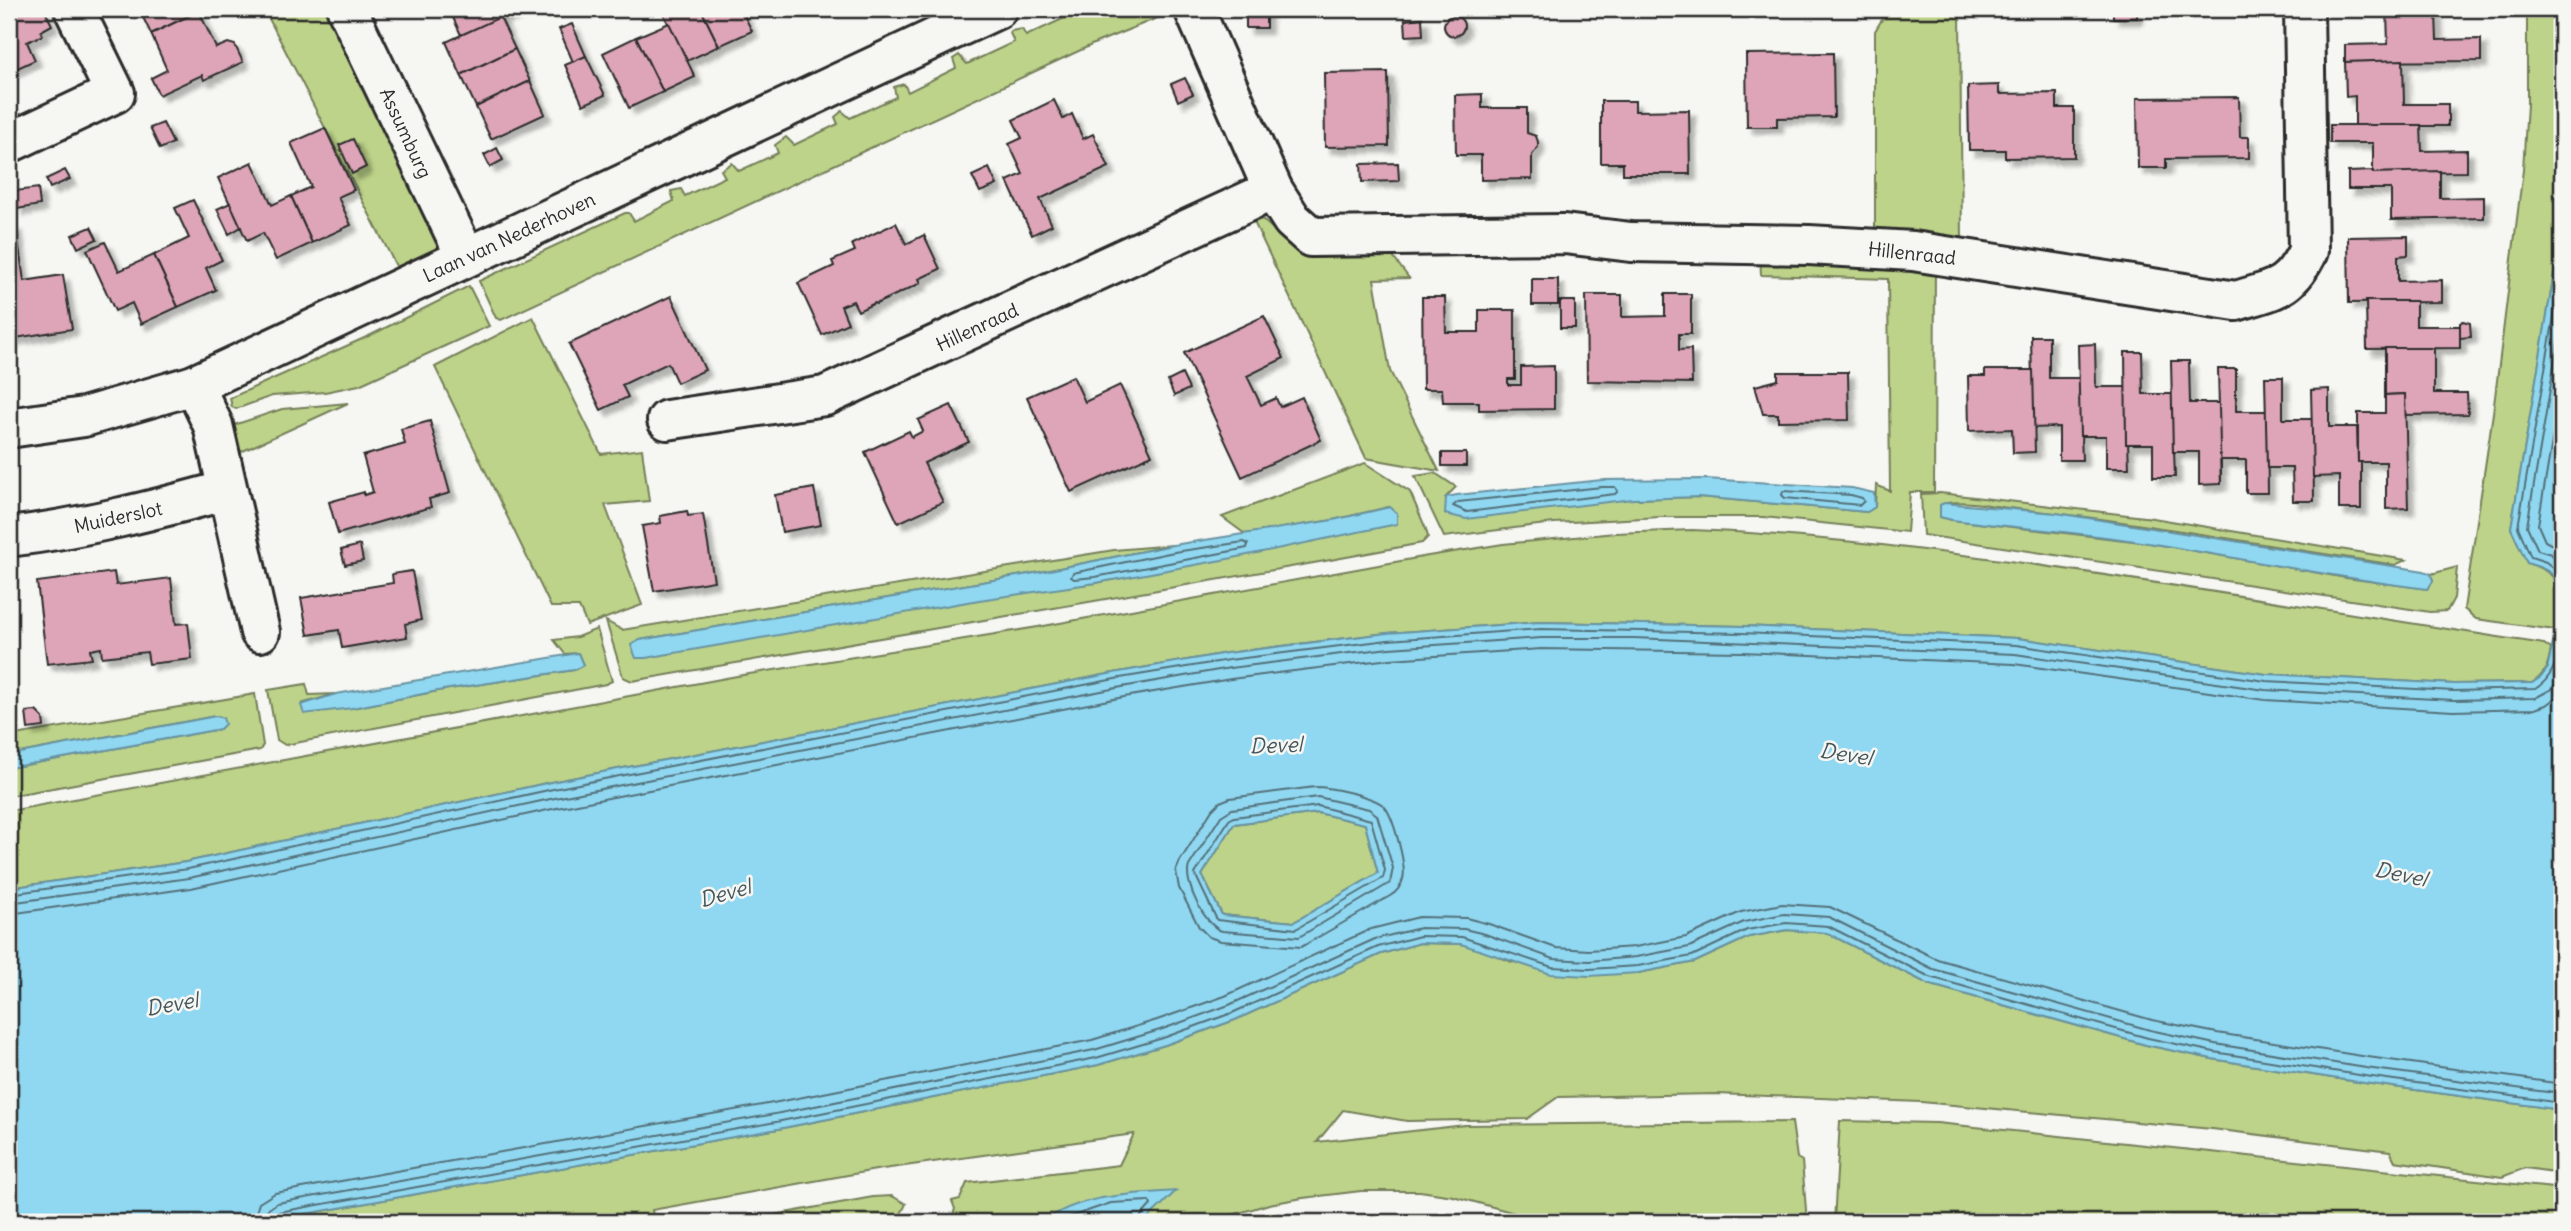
<svg xmlns="http://www.w3.org/2000/svg" width="2571" height="1231" font-family="Delius,sans-serif">
<style>
.green{fill:#bdd389;stroke:#747f5a;stroke-width:2}
.water{fill:#90d8f1;stroke:#6893a2;stroke-width:2;fill-rule:evenodd}
.lines{fill:none;stroke-linecap:round;stroke-linejoin:round}
.shore{stroke:#53707a;stroke-width:2}
.building{fill:#dda5b7;stroke:#2b2b2b;stroke-width:2;filter:url(#shadow)}
.minor-casing{stroke:#2b2b2b;stroke-width:44}
.minor{stroke:#f6f6f2;stroke-width:38}
.labels{text-anchor:middle;dominant-baseline:central;stroke-width:5;stroke-linejoin:round;paint-order:stroke}
.street-label{font-size:19px;fill:#2b2b2b;stroke:#f6f6f2}
.water-label{font-size:21px;font-style:italic;fill:#44565c;stroke:#f6f6f2}
</style>
<defs>
<filter id="shadow"><feDropShadow dx="6" dy="6" stdDeviation="2" flood-color="#0004"/></filter>
</defs>
<rect width="100%" height="100%" fill="#f6f6f2"/>
<filter id="ink" filterUnits="userSpaceOnUse"><feTurbulence type="fractalNoise" baseFrequency=".0143" numOctaves="2"/><feDisplacementMap in="SourceGraphic" scale="14" xChannelSelector="R" yChannelSelector="G"/><feConvolveMatrix kernelMatrix="1 2 1 2 8 2 1 2 1" color-interpolation-filters="sRGB"/></filter>
<g filter="url(#ink)">
<g class="green">
<path d="M264,9H331L444,246L397,268Z"/>
<path d="M1067,9L1177,10L1098,42L501,320L496,318L479,281L625,213H629L634,221L674,201L671,191L681,189L685,196L725,177L721,170L732,163L739,171L778,153L775,145L786,137L794,145L838,124L835,117L842,111L850,118L896,97L894,87L904,84L908,92L956,68L953,59L959,55L967,64L1014,42L1010,33L1011,31L1022,29L1026,36L1071,15Z"/>
<path d="M2527,9H2559L2562,51L2555,268L2511,528L2527,563C2569,576 2560,594 2555,630L2476,619L2464,609L2493,413L2523,170L2527,104Z"/>
<path d="M1887,11H1960L1962,242L1875,231V31Z"/>
<path d="M1262,219L1300,254L1389,252L1409,278L1374,279L1390,371L1439,471L1366,458L1254,222Z"/>
<path d="M1760,253L1935,260L1934,492H1910L1907,532L1763,517H1660L1554,523L1444,537L1415,476L1435,473L1456,487L1446,497L1633,499L1699,497L1867,512L1875,507L1876,485L1890,491L1888,279L1761,275Z"/>
<path d="M469,286L489,326L359,385L325,392L272,396L236,409L232,407L230,398L371,335Z"/>
<path d="M533,317L601,454L642,449L649,501L605,505L642,605L587,625L579,607H551L435,367Z"/>
<path d="M348,403L234,455L228,427L282,409Z"/>
<path d="M1365,463L1410,492L1426,529L1428,537L1422,543L1325,561L632,681L623,677L606,621L622,630L1114,550L1173,545L1035,573L640,640L1096,583L1396,524L1389,507L1333,520L1245,534L1222,517Z"/>
<path d="M1940,493L2153,518L2406,560L2395,565C2266,546 2138,521 2009,508C1993,506 1953,498 1940,505V517L1952,520L2150,543L2346,578L2428,589L2433,581L2431,574L2457,567L2454,598L2447,611L2430,612L1923,535L1921,494Z"/>
<path d="M1692,530C1799,534 1904,547 2009,561C2188,586 2365,617 2544,644L2551,649C2548,665 2546,674 2532,683L2454,684L2266,674L2017,638L1743,626L1540,622L1387,633L1227,653L1119,672L551,782L186,862L9,888V811L737,676L1038,627L1428,556L1503,544L1615,533Z"/>
<path d="M597,629L612,681L606,684L285,745L277,740L268,690L306,684L309,695L336,694L301,704L352,708L443,690L574,670L583,665L578,653L565,654L554,640L577,637Z"/>
<path d="M255,694L263,745L260,750L9,796V768L220,729L223,718L215,716L9,755V736Z"/>
<path d="M1318,813L1365,824L1378,873L1294,922L1222,915L1202,875L1234,824Z"/>
<path d="M1787,930L1827,933L1928,984L2146,1045L2212,1059L2364,1083L2562,1110V1173L2525,1168L2502,1177L2395,1161L2390,1151L2212,1129L1921,1102L1716,1094L1558,1097L1527,1119L1407,1121L1343,1110L1317,1142L1465,1125L1792,1122L1797,1158L1802,1161L1807,1222H1547L1453,1196L1420,1191H1361L1303,1198L1269,1204L1209,1222H950L955,1209L952,1201L960,1199L967,1183L1119,1165L1134,1134L876,1170L652,1210L654,1222H261L778,1129L1098,1065L1165,1045L1235,1020L1381,954L1420,943L1461,944L1480,949L1512,962L1638,973L1695,962L1749,937Z"/>
<path d="M1840,1121L1937,1123L2562,1189V1222H1834Z"/>
<path d="M892,1196L906,1204L897,1222H735L873,1197Z"/>
</g>
<g class="water">
<path d="M2562,51V1110L2364,1083L2212,1059L2146,1045L1928,984L1827,933L1787,930L1749,937L1695,962L1638,973L1589,976L1551,974L1461,944L1420,943L1381,954L1235,1020L1165,1045L1098,1065L778,1129L261,1222H9V888L186,862L551,782L1119,672L1227,653L1387,633L1540,622L1743,626L2017,638L2266,674L2454,684L2532,683L2541,677L2547,669C2551,650 2568,593 2555,578C2548,569 2537,566 2527,563L2511,528L2555,268ZM1318,813L1365,824L1378,873L1294,922L1222,915L1202,875L1234,824Z"/>
<path d="M1706,479L1852,488L1874,493L1875,507L1867,512L1699,497L1633,499L1466,519L1445,514L1446,497L1457,495L1602,480Z"/>
<path d="M1944,503L2056,513L2424,571L2431,574L2433,581L2428,589C2336,578 2245,559 2154,544C2087,533 2019,528 1952,520L1940,517V505Z"/>
<path d="M1390,507L1397,513V524L1233,558L1096,583L979,600L646,658H636L631,645L640,640L1035,573L1173,545L1333,520Z"/>
<path d="M578,653L583,665L574,670L443,690L352,708L304,714L301,705L336,694Z"/>
<path d="M216,716L223,718L225,724L220,729L9,768V755Z"/>
<path d="M1176,1191L1144,1222H1043C1080,1194 1132,1194 1176,1191Z"/>
</g>
<g class="lines">
<g class="shore">
<path d="M2562,251V270L2518,527L2531,557L2546,562L2562,575"/>
<path d="M2562,318L2527,526L2538,550L2551,554L2562,564"/>
<path d="M2562,381L2538,525L2545,541L2562,550"/>
<path d="M1602,487H1615L1618,491L1615,494L1467,512L1453,506L1458,502Z"/>
<path d="M1783,491L1851,495L1862,498L1864,501L1860,505L1785,498L1782,495Z"/>
<path d="M1244,542L1248,544L1247,548L1232,551L1095,577L1074,579L1071,577L1073,573L1174,552Z"/>
<path d="M1315,787C1330,787 1373,796 1384,806C1393,815 1407,866 1403,879C1401,887 1397,892 1390,896L1301,947L1221,941L1209,937L1199,927L1179,888L1176,871L1180,861L1212,810L1220,802L1230,798Z"/>
<path d="M1318,797L1369,809L1377,815L1393,868L1390,883L1299,937L1222,931C1205,926 1183,882 1189,866L1221,816L1232,809Z"/>
<path d="M1318,806L1371,820L1385,870L1383,878L1296,929L1217,920L1195,874L1229,820L1234,817Z"/>
<path d="M9,894L188,869L553,789L1120,678L1229,660L1388,640L1541,629L1742,633L2016,645L2266,681L2454,691L2535,689C2557,676 2557,654 2562,632"/>
<path d="M9,903L189,878L555,798L1122,687L1230,668L1389,648L1541,638H1634L2015,654L2265,690L2454,700L2535,698L2552,689L2562,673"/>
<path d="M9,914L191,888L557,808L1124,697L1231,679L1390,659L1541,649L1742,652L2014,664L2265,700L2453,711L2535,709L2546,705L2562,693"/>
<path d="M253,1222L259,1203L275,1193L773,1103L1092,1040L1157,1020L1225,996L1371,929L1419,917L1466,918L1489,924L1556,948L1589,950L1635,947L1686,937L1741,912L1782,904L1830,907L1937,959L2152,1020L2217,1033L2368,1057L2562,1084"/>
<path d="M263,1222L267,1210L277,1203L775,1114L1094,1050L1160,1030L1229,1005L1375,939L1420,928L1464,929L1485,934L1554,959L1589,961L1636,957L1689,947L1744,922L1784,914L1829,917L1933,969L2150,1030L2215,1044L2366,1068L2562,1094"/>
<path d="M272,1222L273,1216L279,1212L776,1122L1096,1058L1163,1038L1232,1013L1378,947L1420,936L1462,937L1552,967L1589,969L1638,966L1692,956L1747,930L1786,923L1828,926L1930,977L2148,1038L2214,1052L2365,1076L2562,1103"/>
<path d="M1055,1222L1111,1203L1149,1201L1151,1205L1141,1216L1140,1222"/>
</g>
</g>
<g class="building">
<path d="M9,9H44L52,25L41,31L43,35L27,42L35,60L9,72Z"/>
<path d="M139,9H198L199,11L151,34Z"/>
<path d="M449,9H515L516,12L461,35Z"/>
<path d="M661,9H701L719,46L687,61Z"/>
<path d="M701,9H741L752,31L719,46Z"/>
<rect x="1246" y="9" width="20" height="19"/>
<rect x="2113" y="9" width="24" height="9"/>
<path d="M199,11L216,48L228,43L235,45L243,62L204,80L202,75L159,95L151,78L167,70L151,34Z"/>
<path d="M2387,13H2436L2437,40L2481,39V61L2345,62V45L2388,44Z"/>
<circle cx="1454" cy="26" r="10"/>
<path d="M500,17L515,49L461,75L446,42Z"/>
<path d="M1422,18L1423,35L1406,36L1405,20Z"/>
<path d="M669,23L695,77L663,92L636,37Z"/>
<path d="M572,24L586,56L573,62L559,29Z"/>
<path d="M636,37L663,92L629,108L603,53Z"/>
<path d="M515,49L530,81L476,107L461,75Z"/>
<path d="M1833,53L1834,117L1777,118V127H1747L1746,54Z"/>
<path d="M586,56L605,95L583,105L565,65Z"/>
<path d="M2403,60L2404,104H2448V126H2355V96L2346,97L2345,62Z"/>
<path d="M1388,72L1389,146L1325,147L1324,73Z"/>
<path d="M1185,78L1193,94L1178,101L1171,84Z"/>
<path d="M530,81L545,114L491,139L476,107Z"/>
<path d="M1999,85V94L2057,93V108H2074V157L2005,158V150H1969L1968,86Z"/>
<path d="M1482,94V108H1527V133L1536,136L1538,142V147L1532,155V179L1481,180V155H1456L1455,95Z"/>
<path d="M2239,97L2240,137H2249V158L2166,159V168H2138L2137,98Z"/>
<path d="M1054,100L1063,119L1072,114L1083,139L1093,134L1109,167L1040,199L1052,225L1032,235L1007,181L1023,174L1009,144L1022,138L1013,120Z"/>
<path d="M1601,101H1635V111L1689,110L1690,174H1623V163H1601Z"/>
<path d="M163,123L173,143L160,149L150,128Z"/>
<path d="M2330,125H2421L2422,151L2467,150V172L2373,173V143H2330Z"/>
<path d="M325,128L354,190L338,197L351,225L312,243L291,196L311,187L291,143Z"/>
<path d="M353,139L366,167L352,174L339,145Z"/>
<path d="M497,148L503,160L490,167L484,155Z"/>
<path d="M252,162L272,205L291,196L312,243L276,260L263,233L247,241L218,178Z"/>
<path d="M1398,163L1399,181L1362,182L1361,164Z"/>
<path d="M989,168L997,185L980,192L972,176Z"/>
<path d="M65,170L70,179L50,188L46,179Z"/>
<path d="M2373,171V173L2440,171V198L2484,197V218L2391,220V189H2348V172Z"/>
<path d="M38,188L40,205L17,209L15,191Z"/>
<path d="M193,200L222,260L206,268L216,290L178,307L154,255L189,238L175,208Z"/>
<path d="M230,203L241,227L229,234L217,209Z"/>
<path d="M896,223L906,244L924,235L940,269L919,279L921,283L876,304L875,303L858,311L853,301L841,306L848,323L822,335L798,283L834,266L832,261L855,251L852,244Z"/>
<path d="M16,226L24,281L63,275L72,329L9,339V227Z"/>
<path d="M91,227L97,239L78,248L72,235Z"/>
<path d="M2408,236V255L2398,256V281L2442,280V302L2349,303L2348,237Z"/>
<path d="M105,242L119,271L154,255L178,307L141,324L132,303L115,311L87,250Z"/>
<rect x="1532" y="279" width="26" height="26"/>
<path d="M1665,294H1691V334H1679V350L1691,349L1692,383L1587,381L1586,295H1622V317L1665,316Z"/>
<path d="M671,296L705,370L677,383L668,363L622,385L628,397L601,410L569,344Z"/>
<path d="M1422,297H1445L1446,332H1479V310H1515V379H1508V385H1521V367L1554,366V409L1479,410V402H1443L1442,389H1423Z"/>
<rect x="1560" y="301" width="15" height="27"/>
<path d="M2366,301H2416V326H2460V348L2367,349Z"/>
<path d="M1264,316L1284,358L1247,376L1261,405L1276,398L1280,407L1302,397L1321,440L1242,477L1184,353Z"/>
<path d="M2463,321L2470,323L2471,337L2460,338V323Z"/>
<path d="M2031,336H2049V378H2079L2082,460H2059V427L2033,428Z"/>
<path d="M2095,344L2096,387H2126L2129,468H2106V436H2080L2078,345Z"/>
<path d="M2385,348H2434V393H2467L2468,414L2405,415V394L2385,395Z"/>
<path d="M2125,352H2142L2143,394H2172L2175,477H2153V444H2126Z"/>
<path d="M2171,361H2189L2190,403H2220L2221,484L2199,485V452H2173Z"/>
<path d="M2218,369H2236V411H2267L2268,493H2246V460H2221V484Z"/>
<path d="M1985,370H2033L2035,452L2013,453L2012,429L1969,431L1968,376H1985Z"/>
<path d="M1778,372H1848L1849,420L1778,421V414H1763L1755,386L1778,380Z"/>
<path d="M1182,374L1189,389L1174,396L1168,381Z"/>
<path d="M1073,376L1085,402L1120,385L1152,455L1071,492L1027,397Z"/>
<path d="M2265,377H2283V419H2313L2314,501H2293L2292,468H2267Z"/>
<path d="M2329,389V427H2357L2358,462H2361V509H2339V476L2313,477L2311,390Z"/>
<path d="M2405,394L2408,508L2386,509V462H2358V413H2385V395Z"/>
<path d="M951,405L969,442L924,463L943,502L898,523L865,452L909,431L912,437L923,431L918,420Z"/>
<path d="M430,421L450,493L429,499L431,507L338,534L329,502L364,492V495L373,492L363,456L405,444L401,429Z"/>
<rect x="1442" y="453" width="24" height="13"/>
<path d="M814,488L821,525L782,532L775,495Z"/>
<path d="M687,511L688,516L703,514L714,581L654,591L642,526L661,523L660,516Z"/>
<path d="M360,545L363,561L345,565L341,550Z"/>
<path d="M412,571L421,620L405,624L407,637L342,648L339,630L308,635L301,598L393,583L392,574Z"/>
<path d="M114,572L116,585L171,578L176,624L188,623L192,659L149,664L147,652L102,657L101,648L90,650L92,659L47,664L37,582Z"/>
<path d="M36,711L43,718L44,727L28,729L26,712Z"/>
</g>
<g class="lines">
<g class="minor-casing">
<g id="minor">
<path d="M347,9L466,257"/>
<path d="M1194,9L1273,190L1292,220L1311,237L1564,234L1631,242L1809,245L1913,251L2236,301C2275,289 2289,290 2308,251L2304,9"/>
<path d="M9,143L115,93L74,9"/>
<path d="M194,385L213,425L260,632"/>
<path d="M667,420L825,396L1273,190"/>
<path d="M9,428L84,417L194,385L997,9"/>
<path d="M9,537C83,528 155,510 227,490"/>
</g>
</g>
<use href="#minor" class="minor"/>
</g>
</g>
<g class="labels">
<g class="street-label">
<text transform="translate(406 133) rotate(65)">Assumburg</text>
<text transform="translate(509 237) rotate(-25)">Laan van Nederhoven</text>
<text transform="translate(1912 253) rotate(6)">Hillenraad</text>
<text transform="translate(977 327) rotate(-25)">Hillenraad</text>
<text transform="translate(118 517) rotate(-12)">Muiderslot</text>
</g>
<g class="water-label">
<text transform="translate(1276 745) rotate(-2)">Devel</text>
<text transform="translate(1846 754) rotate(9)">Devel</text>
<text transform="translate(2401 874) rotate(12)">Devel</text>
<text transform="translate(725 893) rotate(-16)">Devel</text>
<text transform="translate(172 1004) rotate(-10)">Devel</text>
</g>
</g>
<rect width="2571" height="1231" fill="none" stroke="#f6f6f2" stroke-width="35"/>
<rect x="18" y="18" width="2536" height="1196" fill="none" stroke="#2b2b2b" stroke-width="2.5" filter="url(#ink)"/>
</svg>
